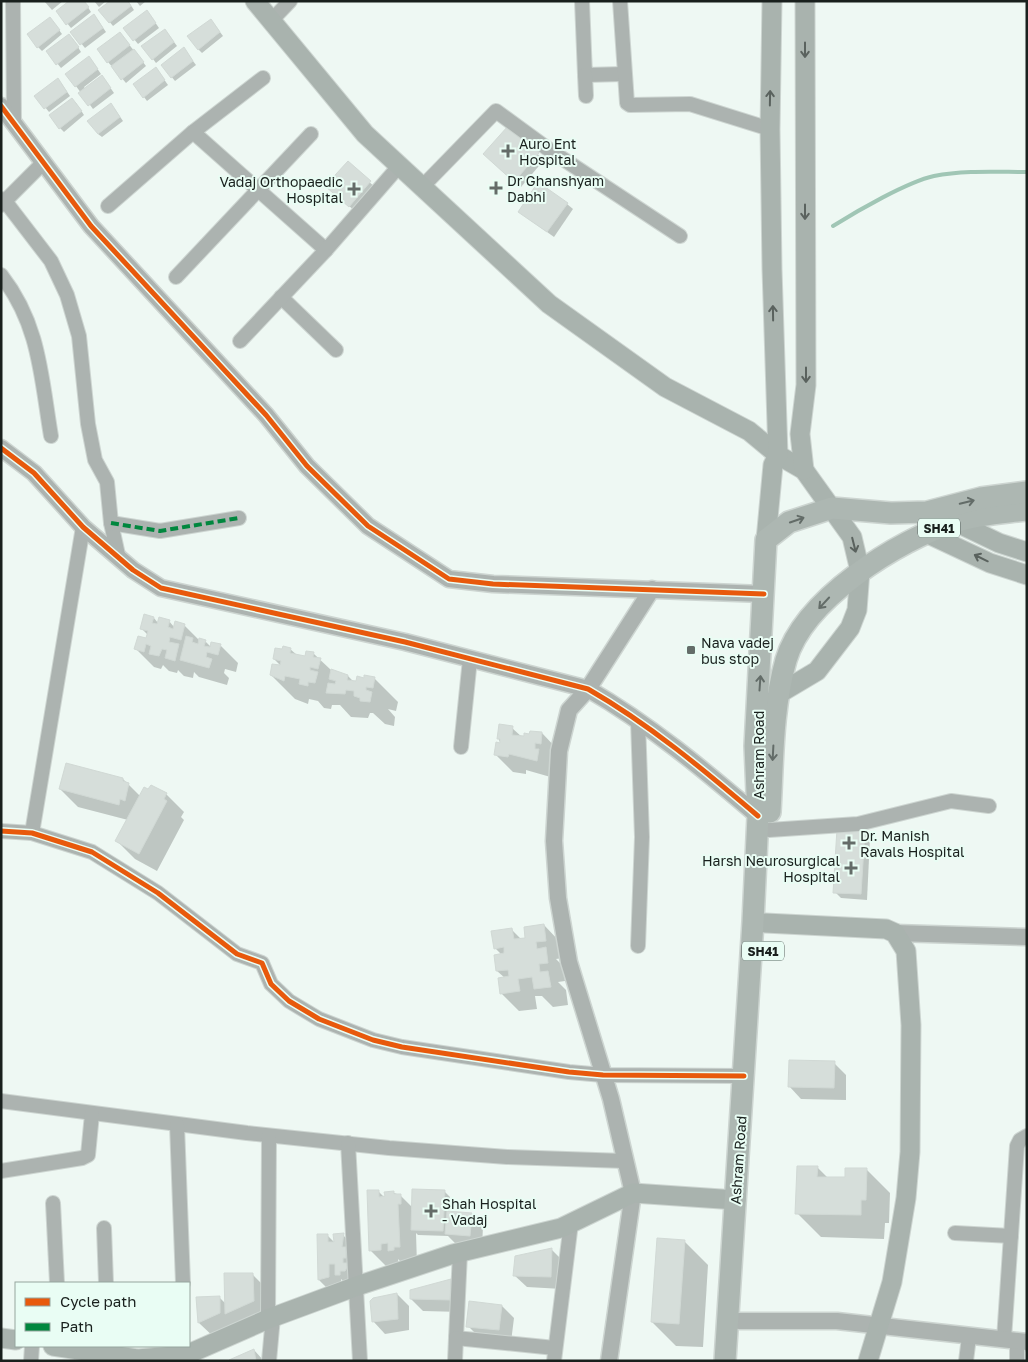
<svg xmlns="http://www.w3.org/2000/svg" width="1028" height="1362" font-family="'Golos Text',sans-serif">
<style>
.shadow{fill:#0003}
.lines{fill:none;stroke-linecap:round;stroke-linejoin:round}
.stream{stroke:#a0c6b5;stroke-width:4}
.building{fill:#d6deda;stroke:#d1d9d5}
.minor-casing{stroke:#cdd5d1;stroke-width:16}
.tertiary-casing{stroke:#cdd5d1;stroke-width:19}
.secondary-casing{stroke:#cdd5d1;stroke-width:21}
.primary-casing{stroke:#cdd5d1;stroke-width:24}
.minor{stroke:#acb3b0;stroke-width:14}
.tertiary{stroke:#acb3b0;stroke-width:16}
.secondary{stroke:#a9b3ae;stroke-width:19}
.primary{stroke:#adb7b2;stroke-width:21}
.quiet{stroke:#00873e;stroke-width:4;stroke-dasharray:8 4;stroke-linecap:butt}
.cycleway-casing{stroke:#e9fdf4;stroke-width:8}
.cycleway{stroke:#e8590c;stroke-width:5}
.oneway{stroke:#5a625e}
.oneway2{stroke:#636c68}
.poi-dot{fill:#646c68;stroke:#e9fdf4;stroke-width:2}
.labels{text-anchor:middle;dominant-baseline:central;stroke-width:4;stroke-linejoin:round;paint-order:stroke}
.shield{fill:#e9fdf4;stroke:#57625e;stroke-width:1}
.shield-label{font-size:12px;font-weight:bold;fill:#19201d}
.poi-label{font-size:14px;fill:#19201d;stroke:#e9fdf4;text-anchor:start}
.street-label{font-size:14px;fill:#19201d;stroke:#e9fdf4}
</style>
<rect width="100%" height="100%" fill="#eef8f3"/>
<g class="shadow">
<path d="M44,1H63L52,10Z"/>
<path d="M71,1H84L91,12L71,28L58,12Z"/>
<path d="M94,1H106L99,7Z"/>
<path d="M128,1L134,10L113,26L100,10Z"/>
<path d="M136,1H146L140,6Z"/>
<path d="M150,15L159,28L138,44L125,28Z"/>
<path d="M50,18L62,34L42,51L38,47Z"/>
<path d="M97,19L106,32L85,48L72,32Z"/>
<path d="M214,24L223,36L202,53L198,49Z"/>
<path d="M165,30L177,46L156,63L153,59Z"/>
<path d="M120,33L146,66L126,83L108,62Z"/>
<path d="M73,39L81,52L61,68L48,52Z"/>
<path d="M184,49L196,65L175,81L162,65Z"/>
<path d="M92,61L101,74L84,87L85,89L105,80L114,93L93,109L67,74Z"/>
<path d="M156,68L168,85L147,101L144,97Z"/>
<path d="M61,83L70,96L49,112L36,96Z"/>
<path d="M76,103L84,115L64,132L60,128Z"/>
<path d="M114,108L123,121L102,137L98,134Z"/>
<path d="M508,127L544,160L521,187L490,160Z"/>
<path d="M348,163L376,188L356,212L333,192Z"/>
<path d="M567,204L573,209L554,237L519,212Z"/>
<path d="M154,618L158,623L169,621L174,627L184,625L199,640L205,641L211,647L221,646L238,663L236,672L225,669L224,673L229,678L227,685L199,677L194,672L193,678L184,676L178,670L177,673L169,671L163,665L161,669L154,667L136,649L147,639L148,635L142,629Z"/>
<path d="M290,649L297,655L306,657L307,652L314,654L331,670L348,676L354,682L374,678L398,702L396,711L388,709L395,717L394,726L385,724L373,713H370L368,718L351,717L340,705H332L331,709L324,708L318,701L309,699L308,704L295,699L271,675L282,667L274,659Z"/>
<path d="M512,728L522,737L542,733L559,751L554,778L526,770V774L513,772L495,754L501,744L498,738Z"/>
<path d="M123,779L140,796L166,794L184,812L181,817L184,820L157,871L135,859L117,841L128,820L78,807L60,789Z"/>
<path d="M865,832L870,838L867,900L841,898L835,892Z"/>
<path d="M544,925L561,943L563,958L556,959L563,966L565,981L558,982L566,990L568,1005L553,1007L542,996H535L537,1009L519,1011L501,993L505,978L497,971L502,955L495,948L512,930L522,940L526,939Z"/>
<path d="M834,1063L846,1075V1100L801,1099L789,1086Z"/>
<path d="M817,1167L828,1178L846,1179L866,1169L890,1193L889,1223H885L884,1239L821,1237L797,1213Z"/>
<path d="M378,1191L386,1199L394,1193L400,1195L413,1208L444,1191L450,1197L449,1212L471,1214L483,1226L482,1248L458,1246L448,1236L418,1235L416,1233L417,1265L407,1268L398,1259L399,1268H388L370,1250Z"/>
<path d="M327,1235L335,1243L343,1235L355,1247L348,1286L341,1279V1289L331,1292L319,1280V1236Z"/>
<path d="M684,1241L708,1265L703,1347L676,1346L652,1322Z"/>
<path d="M552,1250L564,1262L562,1289L527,1287L514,1275Z"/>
<path d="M252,1274L264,1286L265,1313L217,1340L199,1323L198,1298L219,1297L226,1304Z"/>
<path d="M451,1280L463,1292L462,1312L423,1311L411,1299Z"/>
<path d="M397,1294L409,1306V1330L385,1334L373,1321Z"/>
<path d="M502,1306L514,1318L511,1342L480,1338L468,1326Z"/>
<path d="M254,1350L264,1361H231Z"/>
</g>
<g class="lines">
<path class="stream" d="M833,226C857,211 907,182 934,176C964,170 996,172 1027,172"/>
</g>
<g class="building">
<path d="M69,1H84L89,7L66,25L56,11Z"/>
<path d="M110,1H128L131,6L109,23L98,10Z"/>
<path d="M147,10L156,23L133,41L123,28Z"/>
<path d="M94,14L103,28L80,45L70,32Z"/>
<path d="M50,17L60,30L37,48L27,34Z"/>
<path d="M211,19L220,32L198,50L187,36Z"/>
<path d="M165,29L174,42L152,60L141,46Z"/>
<path d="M120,32L130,45L107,63L97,49Z"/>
<path d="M69,34L79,47L56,65L46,51Z"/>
<path d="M184,47L193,61L171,78L161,65Z"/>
<path d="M134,49L144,62L121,80L111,66Z"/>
<path d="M89,56L98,69L75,87L65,74Z"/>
<path d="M156,67L165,80L143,98L133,84Z"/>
<path d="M102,75L111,88L88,106L78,93Z"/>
<path d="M58,78L67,92L44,109L34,96Z"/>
<path d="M72,98L82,111L59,129L49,115Z"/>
<path d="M111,103L120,117L98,134L87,121Z"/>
<path d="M508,126L539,153L514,182L483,154Z"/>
<path d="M348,161L371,181L349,207L325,186Z"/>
<path d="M538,182L568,203L547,232L518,212Z"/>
<path d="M144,614L154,617L152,623L157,624L159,617L170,620L168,627L173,629L175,621L185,624L181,640L170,637L169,642L179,644L175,661L165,658L167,650L162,649L159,656L149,654L151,646L146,644L144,652L134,649L138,636L146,638L148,631L140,629Z"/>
<path d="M186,636L193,638L192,642L198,644L199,638L206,640L204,646L210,647L211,642L221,644L218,655L207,652L206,657L212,659L209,668L180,660Z"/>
<path d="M283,646L291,648L290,653L305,656L306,651L314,652L313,657L321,658L318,669L310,667V670L318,672L315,683L308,682V686L299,684L300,679L285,676L284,681L270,675L272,664L280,665L281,661L273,659L275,648L282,649Z"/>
<path d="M331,669L348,675L347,680L356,681L357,676L364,678V675L375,677L373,688L366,687V690L372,692L370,702L360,701V698L354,696V691L346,690L345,694L326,693L328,683L335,684L336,681L329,679Z"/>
<path d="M499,724L513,726L512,735L524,736V733L529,734L530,731L542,732L541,744L535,743V749H539L537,761L509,754L508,757L494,755L496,742L500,743V739H497Z"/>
<path d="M66,763L123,778V781L129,783L125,801L120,799L119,805L59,789Z"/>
<path d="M151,785L167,793L164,799L167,801L139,854L115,841L144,787L148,789Z"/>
<path d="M837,829L865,831L861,894L833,893Z"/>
<path d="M544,924L546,941L536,942L537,949L546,947L548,963L539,964L540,972L548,971L551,987L534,989L532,977L518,979L520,991L500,994L498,978L509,976L508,970L496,971L494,955L504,953V947L494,949L491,931L512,928L514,939L525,938L524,927Z"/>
<path d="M789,1060L835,1061L834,1088L788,1087Z"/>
<path d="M797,1166H818L817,1177H845V1168H867L866,1200H861V1215L795,1214Z"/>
<path d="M412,1189L445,1190L443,1231L411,1230Z"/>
<path d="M367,1190H379V1197L385,1196L384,1192L394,1191V1194H401V1204H398L400,1247H394V1250L388,1251V1243L381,1244V1250L369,1251Z"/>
<path d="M447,1211L472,1213L470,1236L445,1234Z"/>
<path d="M344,1233L342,1247H346V1258H343V1263H347V1268L345,1271H340V1275H335V1264H329V1277L318,1280L317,1234H328V1242H334L333,1234Z"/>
<path d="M657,1238L685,1240L679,1324L651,1322Z"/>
<path d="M552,1248L551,1277L513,1276L515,1256Z"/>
<path d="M224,1273H253L254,1301L225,1314Z"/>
<path d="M451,1279L450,1300L410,1299V1290Z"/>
<path d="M397,1293L398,1319L372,1322L370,1301L373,1298Z"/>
<path d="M220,1296V1313L198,1323L196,1297Z"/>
<path d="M469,1301L502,1305L499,1330L466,1327Z"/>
<path d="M254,1349L256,1361H230L229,1360Z"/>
</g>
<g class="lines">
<g class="minor-casing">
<g id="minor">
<path d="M13,1L14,124"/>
<path d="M582,1L585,75L624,74"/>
<path d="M620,1L627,103L630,105L690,104L770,129"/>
<path d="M271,21L290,1"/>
<path d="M585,75L586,96"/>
<path d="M193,132L263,78"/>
<path d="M422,187L496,111L548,149L680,236"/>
<path d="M1,199L5,201L51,261L67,295L79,336L88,424L95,460L107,482L111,523L118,555"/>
<path d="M1,205L44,162"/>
<path d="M108,206L193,132L326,250"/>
<path d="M1,275C40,325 41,377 51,436"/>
<path d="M176,277L311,134"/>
<path d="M281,297L336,350"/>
<path d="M240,341L326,250L393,173"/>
<path d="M111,523L160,531L239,518"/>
<path d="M461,747L470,659"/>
<path d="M769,830L858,824L951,801L989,806"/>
<path d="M1,831L32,833L92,852L158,893L237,954L262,963L271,984L289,1001L319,1019L373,1040L402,1047L569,1072L603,1075L744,1076"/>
<path d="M32,833L83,527"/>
<path d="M638,946L642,837L638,721"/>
<path d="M1,1101L247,1133L389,1148L507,1157L625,1161"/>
<path d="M177,1125L183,1283"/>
<path d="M348,1143L360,1361"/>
<path d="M1,1171L82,1158L88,1155L92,1114"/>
<path d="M53,1203L57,1283"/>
<path d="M104,1228L106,1283"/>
<path d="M955,1233L1011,1236"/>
<path d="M460,1253L456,1338L555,1348"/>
<path d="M268,1319L269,1136"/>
<path d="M1004,1339L1017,1146L1020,1140L1027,1136"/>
<path d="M1017,1341V1361"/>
<path d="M31,1361L32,1346"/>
<path d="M269,1361L273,1317"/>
<path d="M455,1361L456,1338"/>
<path d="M554,1361L571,1223"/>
<path d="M966,1361L969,1337"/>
</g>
</g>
<g class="tertiary-casing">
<g id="tertiary">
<path d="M1,106L91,226L266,415L307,466L368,526L449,579L493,584L764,594"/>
<path d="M1,448L34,473L83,527L133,570L161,588L405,642L588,689C649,724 704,770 758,816"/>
<path d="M895,933L1027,937"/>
<path d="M739,1321H837L1027,1342"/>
<path d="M609,1361L633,1193L611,1099L569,962L558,898L554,841L559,751L569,710L588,689L652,589"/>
</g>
</g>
<g class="secondary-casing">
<g id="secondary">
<path d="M255,1L365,134L549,304L665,387L749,431L778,455L804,470L852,537L860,571L857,610L850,628L817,671L780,693"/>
<path d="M804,470L800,434L806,385L805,1"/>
<path d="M947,518L999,543L1027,552"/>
<path d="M926,533L990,563L1027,575"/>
<path d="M766,540L773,465L778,455L772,269L770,129L772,1"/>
<path d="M765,923L886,929L895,933L906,951L911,1025L910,1152L906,1198L892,1282L868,1361"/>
<path d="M1,1338L16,1340"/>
<path d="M53,1346L137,1359L186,1355L268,1319L357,1286L453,1254L561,1228L633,1193L736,1200"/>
</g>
</g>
<g class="primary-casing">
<g id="primary">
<path d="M770,812C773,761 772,709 786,660C804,599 898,540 955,522C978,514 1003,513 1027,510"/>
<path d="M725,1361L753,922L758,816L755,746L766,540L789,522L832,508L891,513L927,512L981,498L1027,492"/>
</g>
</g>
<use href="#minor" class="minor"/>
<use href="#tertiary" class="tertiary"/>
<use href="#secondary" class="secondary"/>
<use href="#primary" class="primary"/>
<path class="quiet" d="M111,523L160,531L239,518"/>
<g class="cycleway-casing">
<g id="cycleway">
<path d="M1,106L91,226L266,415L307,466L368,526L449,579L493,584L764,594"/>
<path d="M1,448L34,473L83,527L133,570L161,588L405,642L588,689C649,724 704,770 758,816"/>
<path d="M1,831L32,833L92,852L158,893L237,954L262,963L271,984L289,1001L319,1019L373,1040L402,1047L569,1072L603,1075L744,1076"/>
</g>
</g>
<use href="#cycleway" class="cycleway"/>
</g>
<defs><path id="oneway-shaft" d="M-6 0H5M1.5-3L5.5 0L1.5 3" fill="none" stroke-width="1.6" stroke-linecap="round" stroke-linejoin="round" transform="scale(1.25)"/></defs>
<g class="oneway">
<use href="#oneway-shaft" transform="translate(805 50) rotate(90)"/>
<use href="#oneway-shaft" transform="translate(770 98) rotate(-89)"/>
<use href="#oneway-shaft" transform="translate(805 212) rotate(90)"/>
<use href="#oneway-shaft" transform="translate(773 313) rotate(-91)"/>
<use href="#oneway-shaft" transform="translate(806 375) rotate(90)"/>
<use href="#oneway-shaft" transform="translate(854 545) rotate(76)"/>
<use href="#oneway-shaft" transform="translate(981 558) rotate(-154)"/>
</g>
<g class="oneway2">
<use href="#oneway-shaft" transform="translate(967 502) rotate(-14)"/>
<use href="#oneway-shaft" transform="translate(797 520) rotate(-19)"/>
<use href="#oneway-shaft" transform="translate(824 603) rotate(133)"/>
<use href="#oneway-shaft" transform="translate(760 683) rotate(-86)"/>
<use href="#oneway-shaft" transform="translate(773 753) rotate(93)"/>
</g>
<g class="poi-dot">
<path d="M505.5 143.5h5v5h5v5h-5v5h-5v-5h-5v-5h5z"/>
<path d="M493.5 180.5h5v5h5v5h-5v5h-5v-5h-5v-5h5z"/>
<path d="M351.5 181.5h5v5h5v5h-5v5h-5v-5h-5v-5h5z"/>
<rect x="686" y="645" width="10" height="10" rx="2.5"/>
<path d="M846.5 835.5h5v5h5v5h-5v5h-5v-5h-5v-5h5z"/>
<path d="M848.5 860.5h5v5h5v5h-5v5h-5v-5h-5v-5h5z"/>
<path d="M428.5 1203.5h5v5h5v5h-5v5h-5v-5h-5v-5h5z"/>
</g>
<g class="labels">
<g class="shield">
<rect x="918" y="518.5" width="42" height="19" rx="4"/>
<rect x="742" y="941.5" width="42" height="19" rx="4"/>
</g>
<g class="shield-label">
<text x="939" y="528">SH41</text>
<text x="763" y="951">SH41</text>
</g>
<g class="poi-label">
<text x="519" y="143">Auro Ent<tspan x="519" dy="16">Hospital</tspan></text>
<text x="507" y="180">Dr Ghanshyam<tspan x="507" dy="16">Dabhi</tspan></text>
<text x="343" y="181" text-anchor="end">Vadaj Orthopaedic<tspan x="343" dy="16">Hospital</tspan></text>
<text x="701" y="642">Nava vadej<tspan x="701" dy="16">bus stop</tspan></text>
<text x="860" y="835">Dr. Manish<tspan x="860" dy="16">Ravals Hospital</tspan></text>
<text x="840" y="860" text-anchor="end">Harsh Neurosurgical<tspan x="840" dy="16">Hospital</tspan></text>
<text x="442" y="1203">Shah Hospital<tspan x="442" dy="16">- Vadaj</tspan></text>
</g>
<g class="street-label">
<text transform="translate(758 755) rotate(-90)">Ashram Road</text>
<text transform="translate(738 1160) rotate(-86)">Ashram Road</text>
</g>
</g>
<rect width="1028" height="1362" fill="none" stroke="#19201d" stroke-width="5"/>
<rect x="15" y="1282" width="175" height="65" fill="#e9fdf4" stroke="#96a59e"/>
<rect x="25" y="1298" width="25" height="8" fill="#e8590c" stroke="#96a59e"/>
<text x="60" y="1307" font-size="15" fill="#19201d">Cycle path</text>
<rect x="25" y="1323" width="25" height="8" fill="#00873e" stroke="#96a59e"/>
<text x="60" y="1332" font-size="15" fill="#19201d">Path</text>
</svg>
